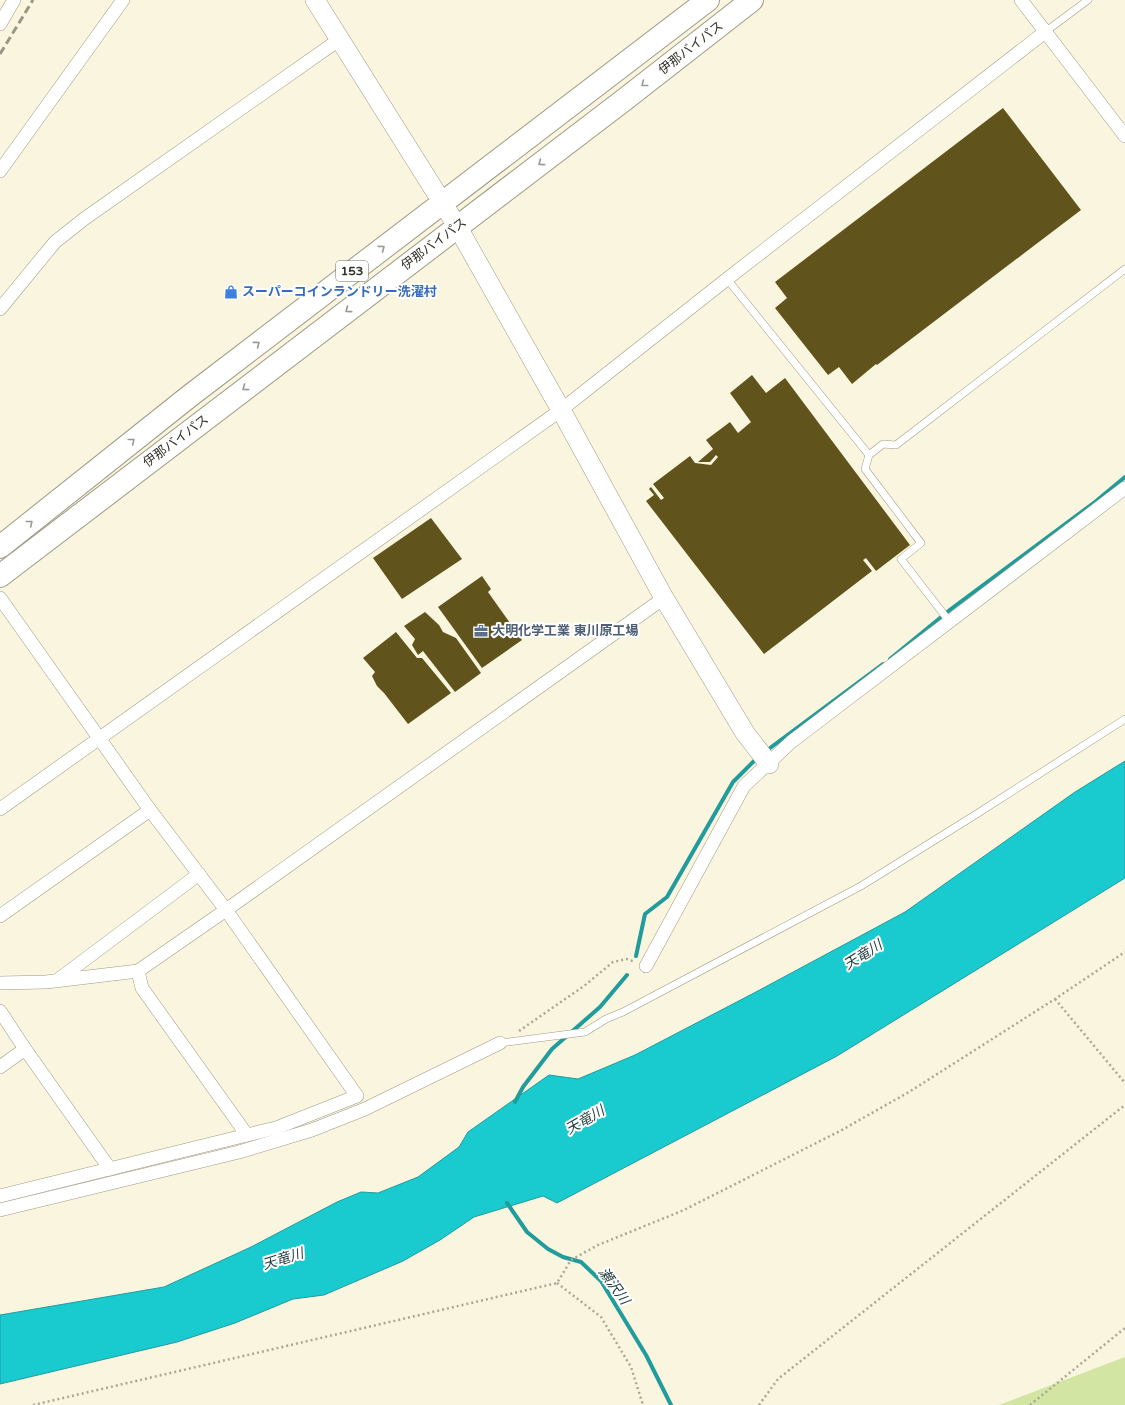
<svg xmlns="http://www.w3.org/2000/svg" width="1125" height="1405" font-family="'Varela Round','Noto Sans JP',sans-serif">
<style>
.green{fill:#d2e5a2}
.water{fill:#19cacf;stroke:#219c9d}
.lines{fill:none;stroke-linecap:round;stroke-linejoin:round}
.stream{stroke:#219c9d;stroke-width:4}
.building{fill:#60541c}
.lane-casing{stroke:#9f9a85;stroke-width:8}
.street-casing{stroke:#9f9a85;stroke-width:14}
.secondary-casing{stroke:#9f9a85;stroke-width:20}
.highway-casing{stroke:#9f9a85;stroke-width:24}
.path{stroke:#aba796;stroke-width:2.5;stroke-dasharray:2 3;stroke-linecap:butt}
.lane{stroke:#fff;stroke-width:7}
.street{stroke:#fff;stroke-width:13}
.secondary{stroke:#fff;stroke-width:19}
.highway{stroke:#fff;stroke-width:22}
.rail{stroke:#999685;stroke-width:3;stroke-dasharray:8 4;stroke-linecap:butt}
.oneway{stroke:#999894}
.labels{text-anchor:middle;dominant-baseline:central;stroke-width:4;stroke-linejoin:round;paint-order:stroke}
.shield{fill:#fff;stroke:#706f68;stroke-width:1}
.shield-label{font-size:12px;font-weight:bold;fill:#333128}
.street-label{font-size:13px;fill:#333128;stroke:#fff}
.shop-label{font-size:13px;font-weight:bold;fill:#366cbe;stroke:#fff;text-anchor:start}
.service-label{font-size:13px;font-weight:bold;fill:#4e5e75;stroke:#fff;text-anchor:start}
.water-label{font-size:14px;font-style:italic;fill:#253f40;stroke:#fff}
</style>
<rect width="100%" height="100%" fill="#faf5de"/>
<path class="green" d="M1125,1357V1405H999Z"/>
<path class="water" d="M1125,761V878L837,1056L557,1203L543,1196L474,1217L440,1240L403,1261L324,1295L293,1299L235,1323L177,1342L0,1384V1315L164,1287L251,1247L337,1202L361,1192L378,1193L418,1177L459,1147L468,1132L549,1075L578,1079L635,1055L754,993L905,912L1075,792Z"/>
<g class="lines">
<g class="stream">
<path d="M890,659L951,609L1095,502L1125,477"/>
<path d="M766,751L883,664"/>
<path d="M636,956L645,914L667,897L733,782L758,757"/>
<path d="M515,1102L523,1087L552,1049L600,1007L627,975"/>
<path d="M507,1203L527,1232L548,1249L563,1257L581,1262L601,1281L646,1355L671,1405"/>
</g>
</g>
<g class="building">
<path d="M1003,108L1081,210L877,365L876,364L852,384L839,367L828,375L775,308L787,298L775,282Z"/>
<path d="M752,375L766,393L785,378L910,545L876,571L866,558L863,560L872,571L764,654L646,501L654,495L649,489L651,487L661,500L664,498L653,484L690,456L695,463L711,465L718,457L716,455L710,462H698L713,449L706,440L730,422L738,433L751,422L730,393Z"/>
<path d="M431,518L462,559L402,599L373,558Z"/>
<path d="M482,576L491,589L488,592L522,640L482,668L438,607Z"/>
<path d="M425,612L439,625L443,632L456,638L481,673L455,692L423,651L418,655L412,645L415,639L404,626Z"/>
<path d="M396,632L417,658H422L451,693L408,724L384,693L377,686L372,676L375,672L363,658Z"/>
</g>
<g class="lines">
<g class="lane-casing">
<g id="lane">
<path d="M1045,32L1088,0"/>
<path d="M727,279L869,455L865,469L921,543L901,559L949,621"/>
<path d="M869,455L883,444L896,445L1125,269"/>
<path d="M500,1043L585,1032L606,1019L623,1012L861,886L975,815L1125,719"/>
</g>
</g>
<g class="street-casing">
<g id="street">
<path d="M1021,0L1125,136"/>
<path d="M0,24L14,0"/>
<path d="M0,171L123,0"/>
<path d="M0,309L55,242L84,219L340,39"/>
<path d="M0,598L150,810L226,910L357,1096L276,1128L247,1135L142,988L138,971"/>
<path d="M0,809L561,410L727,279L1045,32"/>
<path d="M0,916L150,810"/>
<path d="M646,966L744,786L791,742L1125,488"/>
<path d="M59,979L199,874"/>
<path d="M0,983L46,982L138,971L226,910L664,598"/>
<path d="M0,1011L25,1049L0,1067"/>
<path d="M25,1049L110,1169"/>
<path d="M0,1196L247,1135"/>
<path d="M0,1210L239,1152L312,1130L365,1109L500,1043"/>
</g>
</g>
<g class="secondary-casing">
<path id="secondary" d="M315,0L457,226L561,410L664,598L745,733L769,764"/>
</g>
<g class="highway-casing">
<g id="highway">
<path d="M0,547L191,395L708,0"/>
<path d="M0,576L624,100L752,0"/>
</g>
</g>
<g class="path">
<path d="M1055,999L1125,1083"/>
<path d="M519,1031L584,986L613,962L627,959L635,962"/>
<path d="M557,1283L601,1317L631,1367L643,1405"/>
<path d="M33,1405L557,1283L571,1260L598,1245L684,1210L840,1131L909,1092L1055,999L1125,952"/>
<path d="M759,1405L778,1379L1125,1105"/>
<path d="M1030,1405L1125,1328"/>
</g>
<use href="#lane" class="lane"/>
<use href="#street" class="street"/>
<use href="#secondary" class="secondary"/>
<use href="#highway" class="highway"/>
<path class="rail" d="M0,54L33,0"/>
</g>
<defs><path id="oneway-chevron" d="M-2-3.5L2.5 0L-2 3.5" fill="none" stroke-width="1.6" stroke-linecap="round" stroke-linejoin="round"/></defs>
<g class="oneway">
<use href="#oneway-chevron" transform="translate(644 84) rotate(142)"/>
<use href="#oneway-chevron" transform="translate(541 163) rotate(143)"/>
<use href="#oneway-chevron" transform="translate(382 248) rotate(-37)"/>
<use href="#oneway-chevron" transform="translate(348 310) rotate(143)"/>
<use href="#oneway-chevron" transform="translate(257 344) rotate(-37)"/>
<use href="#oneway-chevron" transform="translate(245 388) rotate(143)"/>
<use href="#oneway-chevron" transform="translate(132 441) rotate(-39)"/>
<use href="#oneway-chevron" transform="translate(30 523) rotate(-39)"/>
</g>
<defs>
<g id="shop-bare" transform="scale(1.08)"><path d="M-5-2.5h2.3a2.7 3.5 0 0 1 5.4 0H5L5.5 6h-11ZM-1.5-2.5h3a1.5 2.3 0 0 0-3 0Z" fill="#3f7fe0" stroke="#fff" stroke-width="2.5" paint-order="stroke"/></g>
<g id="office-bare" transform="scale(1.08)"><path d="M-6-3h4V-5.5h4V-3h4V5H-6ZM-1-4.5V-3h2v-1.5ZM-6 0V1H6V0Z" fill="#5c6f8a" stroke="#fff" stroke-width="2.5" paint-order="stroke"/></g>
</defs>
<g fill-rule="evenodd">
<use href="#shop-bare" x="231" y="292"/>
<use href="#office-bare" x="481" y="631"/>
</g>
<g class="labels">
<rect class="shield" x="336" y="261" width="32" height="20" rx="3"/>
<g class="shield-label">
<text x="352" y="271">153</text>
</g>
<g class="street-label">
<text transform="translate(691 48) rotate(-38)">伊那バイパス</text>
<text transform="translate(434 244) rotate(-37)">伊那バイパス</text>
<text transform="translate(176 441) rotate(-37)">伊那バイパス</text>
</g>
<g class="shop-label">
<text x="242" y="292">スーパーコインランドリー洗濯村</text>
</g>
<g class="service-label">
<text x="492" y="631">大明化学工業 東川原工場</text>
</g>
<g class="water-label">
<text transform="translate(863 955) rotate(-32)">天竜川</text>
<text transform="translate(585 1120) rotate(-30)">天竜川</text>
<text transform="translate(283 1259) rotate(-17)">天竜川</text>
<text transform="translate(614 1286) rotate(54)">瀬沢川</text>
</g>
</g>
</svg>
